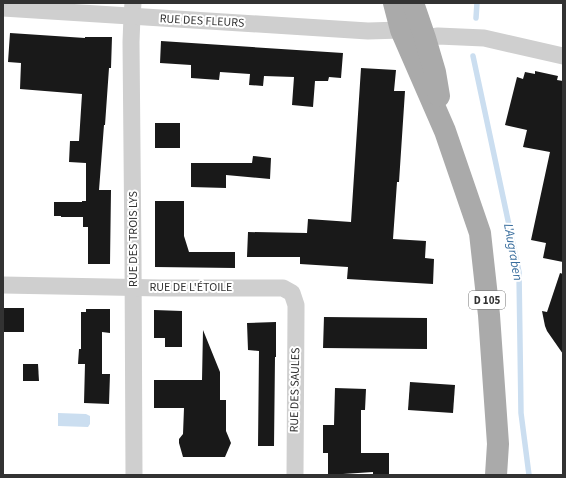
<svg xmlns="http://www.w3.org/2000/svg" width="566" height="478" font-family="'Source Sans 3',sans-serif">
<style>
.water{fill:#cbdef0}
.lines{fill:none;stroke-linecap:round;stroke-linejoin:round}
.stream{stroke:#cbdef0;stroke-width:5.5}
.building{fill:#191919}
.minor{stroke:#cfcfcf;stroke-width:17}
.primary{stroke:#aaa;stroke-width:22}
.labels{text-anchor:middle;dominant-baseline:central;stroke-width:4;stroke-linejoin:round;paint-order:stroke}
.shield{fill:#fff;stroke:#707070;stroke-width:1}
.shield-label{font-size:11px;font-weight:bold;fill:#323232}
.street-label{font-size:12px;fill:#323232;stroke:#fff}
.water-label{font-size:13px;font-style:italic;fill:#376c9c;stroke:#fff}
</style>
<rect width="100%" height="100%" fill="#fff"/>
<path class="water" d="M58,413L86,414L90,416V424L88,427L58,426Z"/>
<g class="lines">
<g class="stream">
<path d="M476,18L477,3"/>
<path d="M473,56L519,272L521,413L529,475"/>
</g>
</g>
<g class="building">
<path d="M10,33L85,38V37H112L111,68H109L105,125H104L99,190H111L110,264H88V227H83V217H61V216H54V202H82V201H86V163L69,162L70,141H79L82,94L20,89L21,63L8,62Z"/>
<path d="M161,41L343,53L341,78L329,77L328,81H315L313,107L292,105L294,77L264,76L263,86L249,85L250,74L220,72L219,80L191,78V65L160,63Z"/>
<path d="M361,68L396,70L394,91H405L399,182H397L393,239L426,241L425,258L434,259L433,284L347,279L348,267L300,264V257H247L248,232L307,233L308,219L351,222Z"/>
<path d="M535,71L558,76L557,80L563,81V262L543,258L546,243L531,240L550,152L523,147L527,130L505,125L517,77L523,79L525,72L535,74Z"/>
<rect x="155" y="123" width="25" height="25"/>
<path d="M253,156L271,158L270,179L226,175V188L191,187V163H252Z"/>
<path d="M155,201H184V236L189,252H235V268L155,267Z"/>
<path d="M560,273L563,274V354L547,331L545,326L542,311L547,312Z"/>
<rect x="3" y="308" width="21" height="24"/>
<path d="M86,309H110V333L102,332V374H110L109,404L84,403L85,364H78L79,349H81V312H86Z"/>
<path d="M154,310L182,311V347H165V338H154Z"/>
<path d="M324,317L427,318V349L323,348Z"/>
<path d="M276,322V357H275L274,446H258L259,351L248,350L247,323Z"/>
<path d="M203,330L220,372V400H226V431L231,443L225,457H183L179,443V439L183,434L184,408H154V380H202Z"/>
<path d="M23,364H38L39,381H23Z"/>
<path d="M410,382L455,385L453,413L408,410Z"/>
<path d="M335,388L366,389L365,410H361V453H389V475H373V472L343,474V475H328V453H323V425H334Z"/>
</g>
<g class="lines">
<g class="minor">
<path d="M133,3L132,16L131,42L133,257L134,475"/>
<path d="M3,8L368,31L401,30"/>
<path d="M425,38L438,36L484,38L563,56"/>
<path d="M3,285L161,288H283L292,293L296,305V311L295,475"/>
</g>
<g class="primary">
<path d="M394,3L401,30L445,131L480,233L489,315L498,444L496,475"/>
<path d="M413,3L425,38L435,72L439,96"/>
</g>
</g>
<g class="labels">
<rect class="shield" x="469" y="291" width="36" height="18" rx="3"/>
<g class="shield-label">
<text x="487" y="300">D 105</text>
</g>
<g class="street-label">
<text transform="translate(202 21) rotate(3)">RUE DES FLEURS</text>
<text transform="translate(133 239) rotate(-90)">RUE DES TROIS LYS</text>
<text x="191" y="287">RUE DE L'ÉTOILE</text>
<text transform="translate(295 390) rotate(-89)">RUE DES SAULES</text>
</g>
<g class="water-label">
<text transform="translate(513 252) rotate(80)">L'Augraben</text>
</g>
</g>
<rect width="566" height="478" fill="none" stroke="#323232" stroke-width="8"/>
</svg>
